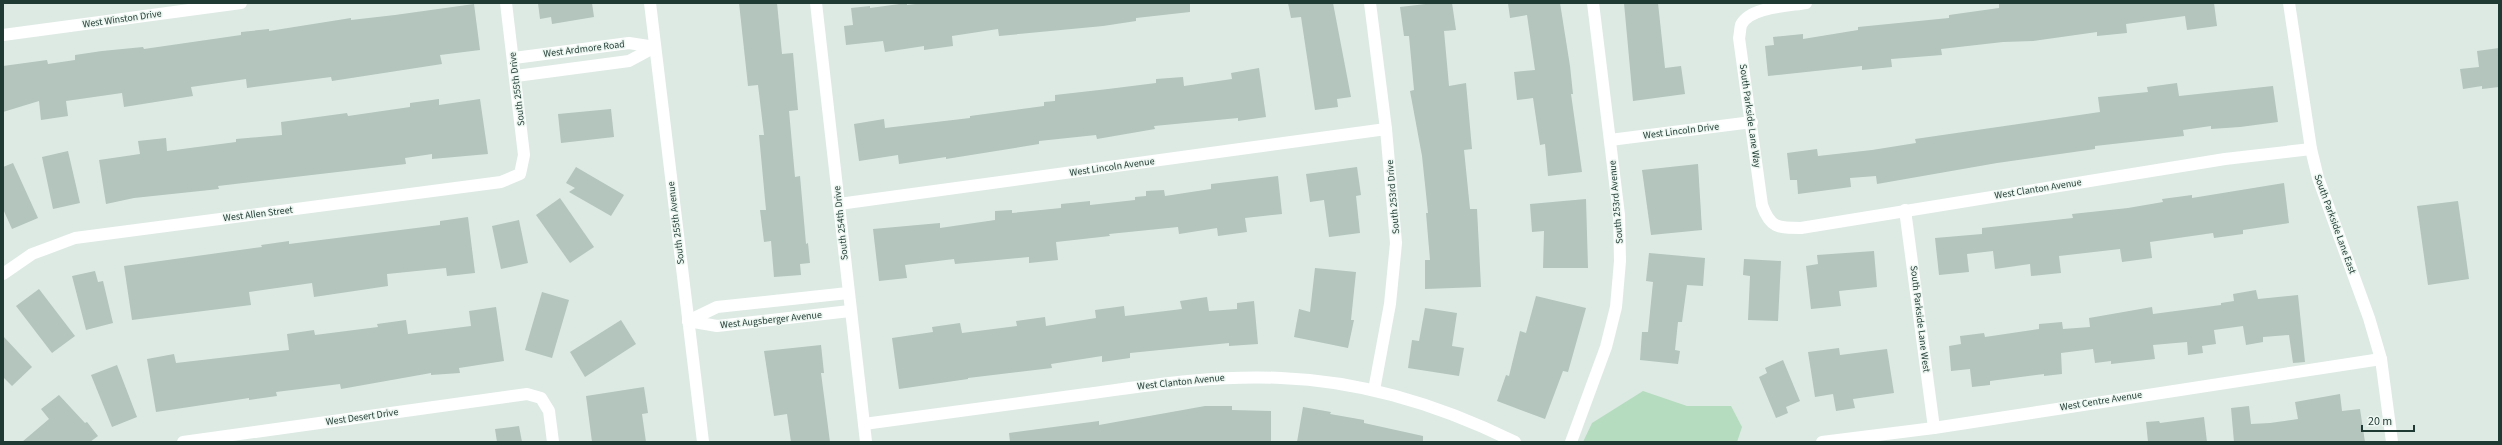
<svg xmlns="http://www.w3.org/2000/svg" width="2502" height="445" font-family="'Source Sans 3',sans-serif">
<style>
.green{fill:#b5dcbe}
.building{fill:#b3c5bd}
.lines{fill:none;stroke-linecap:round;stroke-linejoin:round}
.street{stroke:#fff;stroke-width:12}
.labels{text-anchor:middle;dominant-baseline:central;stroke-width:3;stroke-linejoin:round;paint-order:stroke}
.street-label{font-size:10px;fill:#1f3a32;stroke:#eef7f2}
</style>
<rect width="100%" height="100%" fill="#ddeae4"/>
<path class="green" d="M1643,391L1687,406H1731L1742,427L1737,442H1583L1592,423Z"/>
<g class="building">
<path d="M538,3H592L594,17L552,24L551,17L540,19Z"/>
<path d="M739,3H777L782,54L793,53L798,110L789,111L795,177L800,176L806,244L808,243L810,263L800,264L801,275L774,277L771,241L764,242L760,210H766L759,135H764L758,85L748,86Z"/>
<path d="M907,3V5L924,3H1190V12L1136,18V21L1103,26L999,36L998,29L952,36L953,46L924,50V46L885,52L883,41L846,45L844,26L853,25L851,8L870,6V8Z"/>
<path d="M1288,3H1333L1351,97L1337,99L1338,107L1315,110L1301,17L1291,18Z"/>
<path d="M1434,3H1452L1456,30L1444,31L1449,86L1466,83L1472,149L1464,150L1470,209H1477L1481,287L1425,289V260H1430L1426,213H1428L1422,156L1410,91L1414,90L1409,36H1404L1400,7Z"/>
<path d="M1508,3H1560L1570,66L1573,94H1571L1582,172L1548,176L1545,144L1540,145L1533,98L1517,100L1514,72L1535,70L1527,15L1510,18Z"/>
<path d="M1624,3H1658L1665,68L1681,66L1685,94L1633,101Z"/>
<path d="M1999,3H2214L2217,26L2187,30L2185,16L2126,24L2127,33L2097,36V32L2033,41L2003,42L1941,49L1942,55L1891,59L1892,67L1862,70V66L1768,76L1765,46L1774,45L1773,37L1803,34V39L1858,30V27L1949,18V15L1999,8Z"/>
<path d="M474,4L480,50L440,55L442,64L332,81L331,77L247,88L246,79L191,87L193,96L124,107L122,93L66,101L68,116L41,120L39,101L3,112V66L47,60L48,64L75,60V55L102,51L143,47L144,49L241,35V32L269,29V31L351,18V20L395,15Z"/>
<path d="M2499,48V87L2482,89V86L2463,89L2460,69L2479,67L2477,51Z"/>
<path d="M1259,68L1266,117L1238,121V118L1154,126L1155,129L1097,139L1096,135L1039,141V144L946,159V157L899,164L898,155L859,161L854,124L884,119L885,128L970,118V116L1044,106V102L1055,101V95L1108,89L1156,83V79L1183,77L1184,86L1232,79L1231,73Z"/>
<path d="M2177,83L2179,96L2273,86L2278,122L2240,127L2211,129V126L2183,130L2184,136L2095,146V149L1997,163L1877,184L1876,176L1850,178L1851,187L1798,194L1797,180H1790L1787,153L1817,149L1818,156L1872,150L1916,143L1915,139L2100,112L2098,97L2148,92L2147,87Z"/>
<path d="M439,99V105L480,99L488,154L432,159V154L405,158L406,164L218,186L219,189L134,198L106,204L99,160L140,154L138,141L166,138L167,151L236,142V139L282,135L281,122L347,113L348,116L410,107V103Z"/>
<path d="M611,109L614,137L561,143L558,114Z"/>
<path d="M68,151L80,203L53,209L42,157Z"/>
<path d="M13,163L38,218L12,229L3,209V167Z"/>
<path d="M1698,164L1702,230L1651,235L1642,170Z"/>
<path d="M576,167L624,195L611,216L569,192L575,188L566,183Z"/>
<path d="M1357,167L1361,195L1356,196L1360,233L1329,237L1324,200L1310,202L1306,174Z"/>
<path d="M1278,176L1282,214L1245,218L1247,232L1218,236L1217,228L1179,234L1178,227L1109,234L1110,236L1056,242L1058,260L1029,263V257L955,264L954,259L905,265L907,278L879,281L873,229L940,223V228L995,220V211L1012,210V213L1061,208V204L1090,201V205L1135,200V197L1146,196V191L1164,190L1165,196L1211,189V184Z"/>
<path d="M2284,183L2289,223L2243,230V234L2214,238L2213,233L2150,242L2152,258L2122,262L2120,249L2059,256L2061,273L2031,276L2030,264L1995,269L1993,251L1967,254L1969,272L1939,275L1935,238L1982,234V228L2073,218L2072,214L2128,208L2163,202L2162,199L2192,195V198Z"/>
<path d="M560,198L594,247L570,263L536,215Z"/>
<path d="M1586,199L1588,268H1543L1544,231L1532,232L1530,204Z"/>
<path d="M2458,201L2469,279L2428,285L2417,206Z"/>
<path d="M468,217L475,273L447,276L446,268L387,274L388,286L314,297L312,283L249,292L251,305L132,320L124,266L262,247L261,245L289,241V244L440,225V221Z"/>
<path d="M519,220L528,263L501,269L492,226Z"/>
<path d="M1874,251L1877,287L1839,291L1841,306L1811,309L1806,266L1818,264L1817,255Z"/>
<path d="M1649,253L1705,258L1703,286L1687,285L1682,322H1678L1675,350L1680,351L1678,364L1640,360L1642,332H1648L1653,282L1646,281Z"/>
<path d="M1744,259L1781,261L1778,321L1748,320L1750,276L1743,275Z"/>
<path d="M1315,268L1356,272L1351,320H1354L1348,348L1294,337L1299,309L1310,312Z"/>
<path d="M95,271L98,282L103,281L113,323L86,330L72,276Z"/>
<path d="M39,289L75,336L52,353L16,306Z"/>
<path d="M2256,290L2258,299L2298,295L2305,362L2293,363L2289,335L2263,337V342L2246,345L2243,326L2214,330L2216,344L2202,346L2203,353L2188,355L2187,342L2153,345L2155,359L2111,364V361L2095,363L2093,349L2061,353L2062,374L2044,376V374L1990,381V385L1972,387L1970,369L1951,371L1949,346L1961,344L1960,336L1984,333L1985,337L2039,329V324L2062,322L2063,329L2090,327L2089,318L2152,307L2153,314L2221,305V303L2234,301L2233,294Z"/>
<path d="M542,292L569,300L552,358L525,350Z"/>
<path d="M1536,296L1586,308L1568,372L1563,371L1545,419L1497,401L1506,375L1509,376L1520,331L1526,333Z"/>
<path d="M1207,297L1209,311L1237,309V303L1254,301L1258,344L1229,346V343L1130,353V358L1102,362V356L1051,364L1052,368L968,378V379L899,389L892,338L933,332L932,327L960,323L962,333L1017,326L1016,321L1045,317L1046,326L1096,318L1095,310L1124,306L1125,316L1182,309L1180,301Z"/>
<path d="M496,307L504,361L459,368L460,373L431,375V373L341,389L340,384L276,392L277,396L249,400V398L156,412L147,359L174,354L176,363L289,350L287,334L314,330L315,335L378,327L377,324L406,320L408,334L471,326L469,311Z"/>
<path d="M1425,308L1457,313L1452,346L1464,348L1459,376L1408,368L1412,340L1419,341Z"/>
<path d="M621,320L636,344L585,377L570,352Z"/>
<path d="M3,336L32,367L12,386L3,377Z"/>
<path d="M821,345L824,373H821L830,442H791L787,414L774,416L764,351Z"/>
<path d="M1839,348L1840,355L1887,349L1894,393L1853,399L1855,408L1836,411L1833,394L1815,397L1808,352Z"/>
<path d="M1783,360L1800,401L1786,407L1788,413L1776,418L1759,377L1767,373L1765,368Z"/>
<path d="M117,365L137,417L112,427L91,375Z"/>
<path d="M644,387L648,413L642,414L646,442H592L586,396Z"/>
<path d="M2340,394L2342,411L2360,409L2365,442H2234L2231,408L2249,406L2251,424L2270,423L2298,419L2295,402Z"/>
<path d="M59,395L85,423L87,422L98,436L90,442H22L49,419L41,409Z"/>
<path d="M1205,406H1232V410L1271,411V442H1010L1009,433L1099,421V425Z"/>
<path d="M1303,407L1331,412L1330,414L1364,420V423L1423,436V442H1297Z"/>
<path d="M2204,417L2207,442H2148L2146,422L2159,421L2160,423Z"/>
<path d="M519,426L522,442H497L495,429Z"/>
</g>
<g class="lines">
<g class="street">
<path d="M650,3L703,442"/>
<path d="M816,3L866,442"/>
<path d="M1370,3L1386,129L1396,243L1390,304L1374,390"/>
<path d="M1806,3C1789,6 1749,7 1741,25C1740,29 1740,34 1739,38L1762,205C1770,228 1778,228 1801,228L2225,159L2311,149"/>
<path d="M2289,3L2311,149L2318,178L2369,318L2381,359L2392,442"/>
<path d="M3,35L241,3"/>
<path d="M514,58L629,43L655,47"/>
<path d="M516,76L629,61L655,47"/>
<path d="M1610,140L1752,122"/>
<path d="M839,204L1386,129"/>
<path d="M1905,210L1934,428"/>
<path d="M3,274L32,254L75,238L501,182L520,174L524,155L506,3"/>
<path d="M688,321L717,307L848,293"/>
<path d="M688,321L717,326L850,311"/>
<path d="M864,424C938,414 1012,404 1086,394C1151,385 1215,375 1281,378C1363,381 1442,406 1515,442"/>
<path d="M183,442L527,394L541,398L549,411L553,442"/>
<path d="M1571,442L1606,347L1616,307L1620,261L1619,215L1593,3"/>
<path d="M1822,442L1934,428L2381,359"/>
</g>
</g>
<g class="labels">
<g class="street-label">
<text transform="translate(122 19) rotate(-8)">West Winston Drive</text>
<text transform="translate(584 49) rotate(-7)">West Ardmore Road</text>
<text transform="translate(517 89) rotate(-97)">South 255th Drive</text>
<text transform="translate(1750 116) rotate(82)">South Parkside Lane Way</text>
<text transform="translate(1681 131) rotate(-7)">West Lincoln Drive</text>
<text transform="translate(1112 167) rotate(-8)">West Lincoln Avenue</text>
<text transform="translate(2038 189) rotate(-9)">West Clanton Avenue</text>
<text transform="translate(1393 197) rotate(-95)">South 253rd Drive</text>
<text transform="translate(1616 202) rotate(-95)">South 253rd Avenue</text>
<text transform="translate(258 214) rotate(-7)">West Allen Street</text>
<text transform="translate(676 223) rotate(-97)">South 255th Avenue</text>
<text transform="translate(841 223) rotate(-96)">South 254th Drive</text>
<text transform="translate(2335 224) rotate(70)">South Parkside Lane East</text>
<text transform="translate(1920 319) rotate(83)">South Parkside Lane West</text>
<text transform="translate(771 320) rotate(-6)">West Augsberger Avenue</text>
<text transform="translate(1181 382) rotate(-6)">West Clanton Avenue</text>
<text transform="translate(2101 401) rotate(-9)">West Centre Avenue</text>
<text transform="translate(362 417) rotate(-8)">West Desert Drive</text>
</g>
</g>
<rect width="2502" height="445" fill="none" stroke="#1f3a32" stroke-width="8"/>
<path d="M2362 425v6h52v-6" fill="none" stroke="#1f3a32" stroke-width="2"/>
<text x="2368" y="425" font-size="12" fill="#1f3a32" stroke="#eef7f2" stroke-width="3" paint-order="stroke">20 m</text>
</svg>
